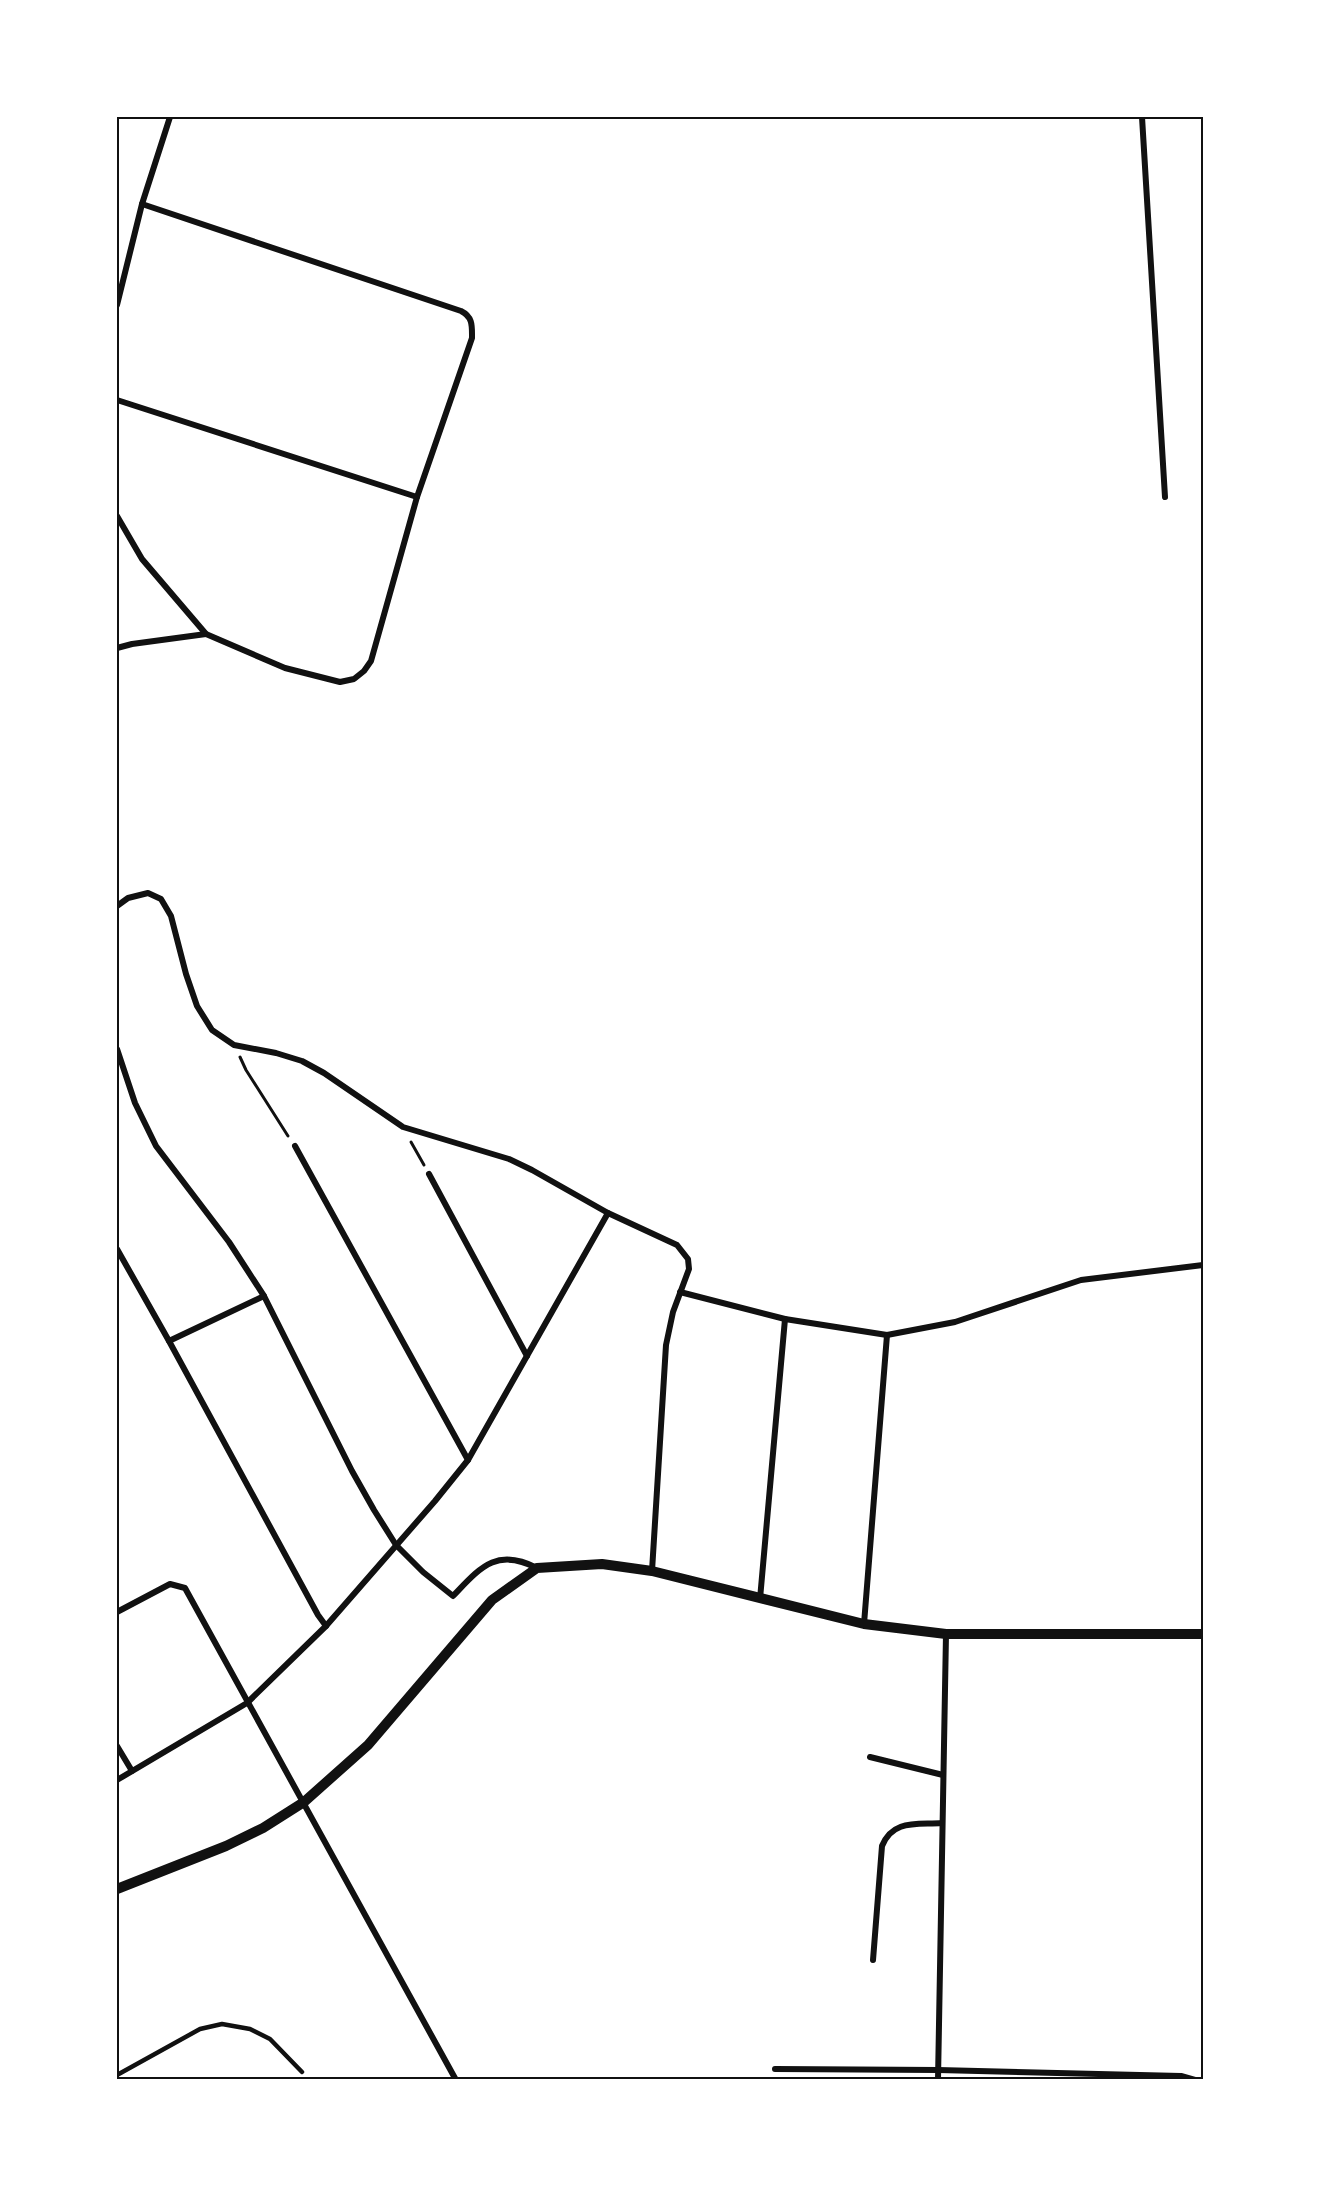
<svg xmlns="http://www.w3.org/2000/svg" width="1320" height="2197" font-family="'PT Sans',sans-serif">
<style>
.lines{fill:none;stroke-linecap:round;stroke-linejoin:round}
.path{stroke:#111;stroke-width:3}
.service{stroke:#111;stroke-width:4.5}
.minor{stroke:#111;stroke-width:6}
.tertiary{stroke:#111;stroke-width:10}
.neatline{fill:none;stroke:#111;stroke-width:2}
</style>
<rect width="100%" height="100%" fill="#fff"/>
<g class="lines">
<g class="path">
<path d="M240,1057L246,1070L288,1136"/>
<path d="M411,1142L424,1165"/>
</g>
<path class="service" d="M117,2075L200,2029L222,2024L250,2029L270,2039L302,2072"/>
<g class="minor">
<path d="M1142,117L1165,497"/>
<path d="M117,305L142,204L170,117"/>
<path d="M117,400L417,497"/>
<path d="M117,516L142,559L206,634L285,668L340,682L354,679L364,671L371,661L417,497L472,338C472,326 473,317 461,311L142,204"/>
<path d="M117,648L132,644L206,634"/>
<path d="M117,906L128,898L148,893L161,899L171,916L186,974L197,1006L212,1030L234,1045L276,1053L302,1061L324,1073L403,1127L509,1159L532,1170L608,1213L677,1245L688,1259L689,1269L673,1312L666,1345L652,1571"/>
<path d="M117,1049L135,1103L156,1146L229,1242L264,1296L352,1471L374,1510L396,1545L423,1572L453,1596C480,1568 496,1547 537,1568"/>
<path d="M295,1146L468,1460"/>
<path d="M429,1174L527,1356"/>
<path d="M117,1249L169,1341L318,1615L326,1626"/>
<path d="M680,1292L785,1319L887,1335L955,1322L1081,1280L1203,1265"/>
<path d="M169,1341L264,1296"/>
<path d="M760,1599L785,1319"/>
<path d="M117,1612L170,1584L185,1588L456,2080"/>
<path d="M864,1624L887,1335"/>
<path d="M117,1746L132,1771"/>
<path d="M870,1757L943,1775"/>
<path d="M117,1780L247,1703L326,1626L435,1501L468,1460L608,1213"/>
<path d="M873,1960L882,1846C893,1819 917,1825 942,1823"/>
<path d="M775,2069L938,2070L1181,2076L1195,2080"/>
<path d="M938,2080L946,1634"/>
</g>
<path class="tertiary" d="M117,1889L226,1846L263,1828L304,1802L368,1745L492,1600L537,1568L602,1564L652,1571L864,1624L946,1634H1203"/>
</g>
<rect width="1320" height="2197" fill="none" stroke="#ffffff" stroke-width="237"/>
<rect x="118" y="118" width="1084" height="1960" class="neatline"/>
</svg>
